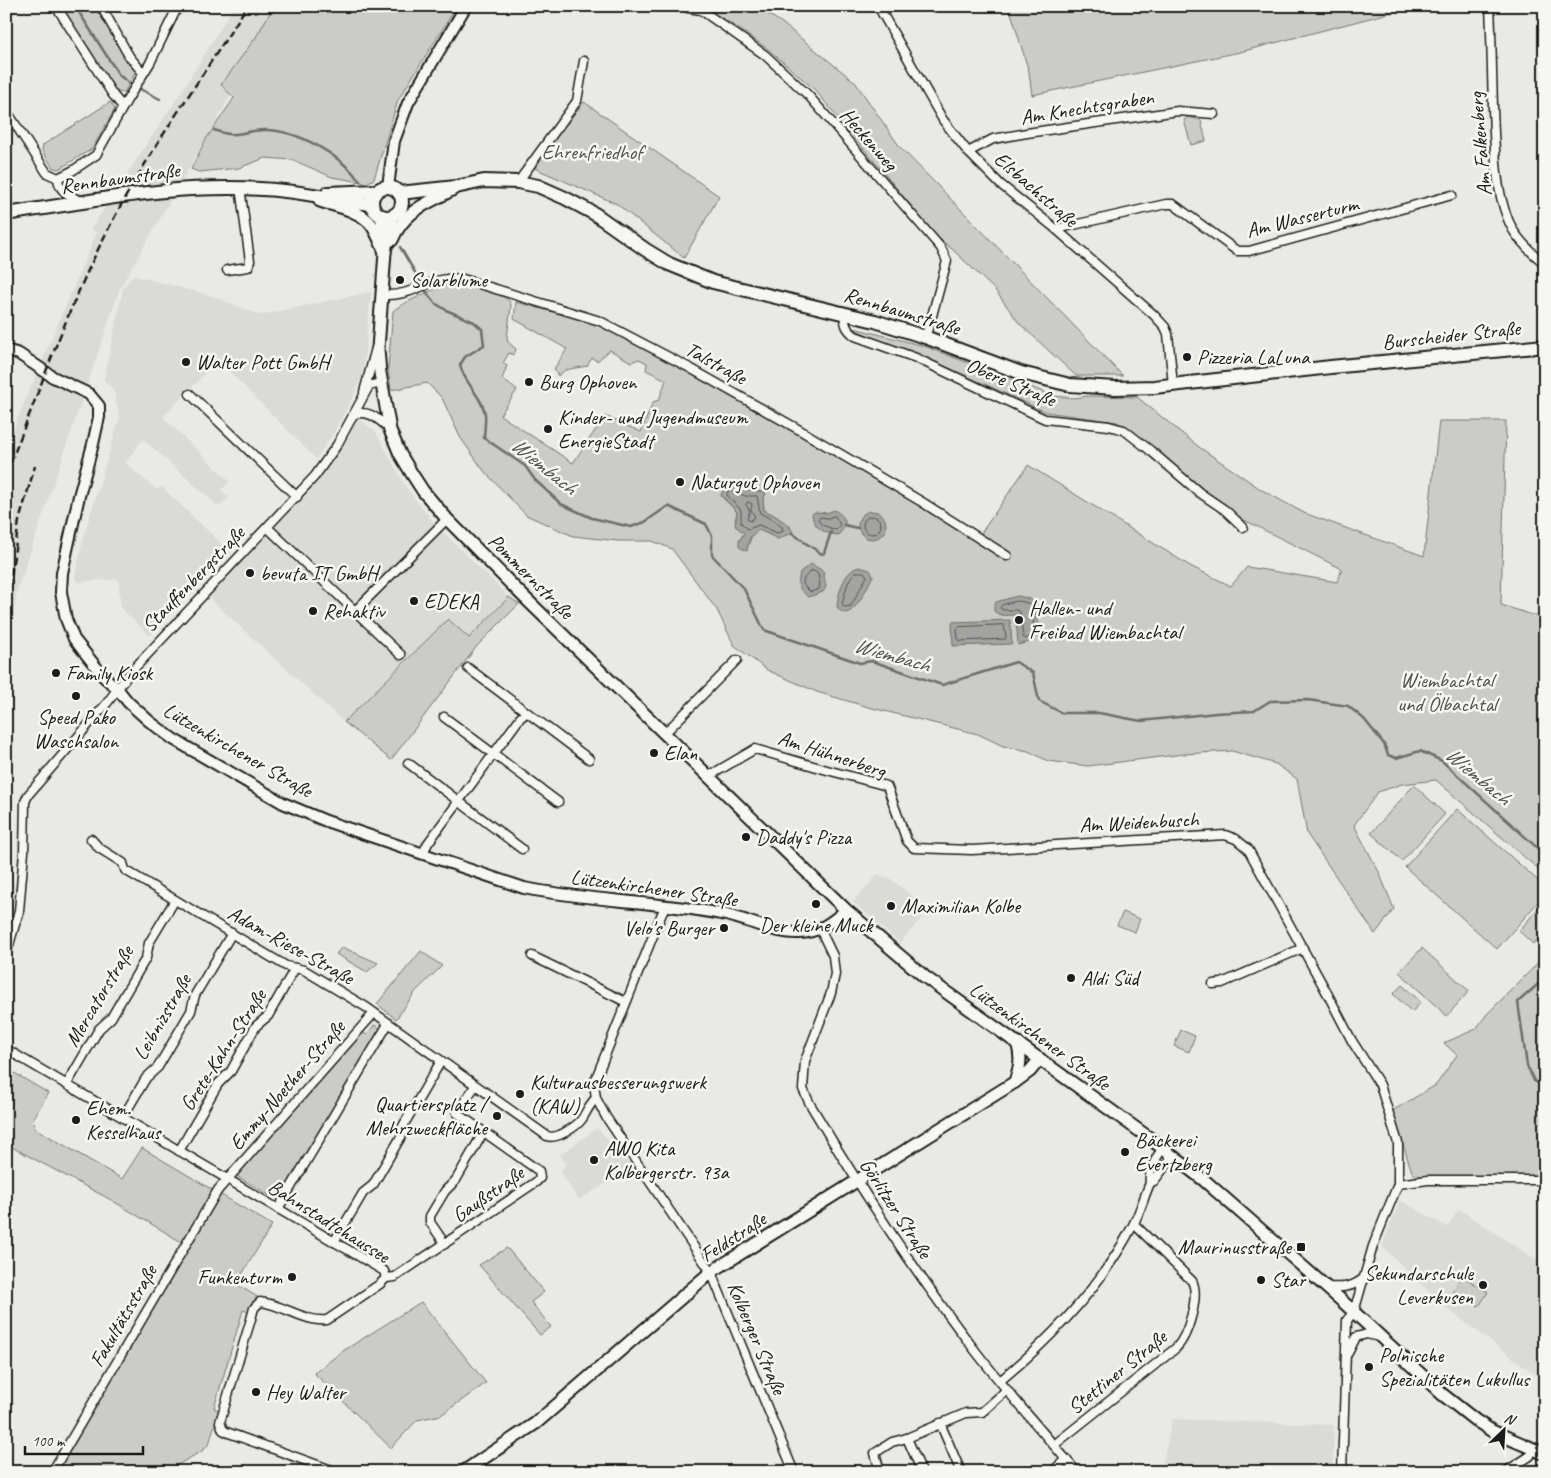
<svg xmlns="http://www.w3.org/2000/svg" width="1551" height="1478" font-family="Caveat,sans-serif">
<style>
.built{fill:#dadad6}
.green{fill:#cbcbc7;stroke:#747472;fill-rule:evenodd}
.water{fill:#a3a3a1;stroke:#6d6d6c}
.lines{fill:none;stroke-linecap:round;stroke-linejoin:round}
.shore{stroke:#525251;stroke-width:1}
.stream{stroke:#6d6d6c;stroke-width:2.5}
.minor-casing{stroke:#1c1c1c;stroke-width:11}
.tertiary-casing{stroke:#1c1c1c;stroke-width:14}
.secondary-casing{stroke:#1c1c1c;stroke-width:15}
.primary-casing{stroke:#1c1c1c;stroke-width:16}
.minor{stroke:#f6f6f2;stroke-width:8}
.tertiary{stroke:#f6f6f2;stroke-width:10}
.secondary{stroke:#f6f6f2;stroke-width:11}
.primary{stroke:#f6f6f2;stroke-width:12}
.rail{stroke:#1c1c1c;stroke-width:2.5;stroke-dasharray:8 4;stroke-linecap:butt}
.poi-dot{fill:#1c1c1c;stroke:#f6f6f2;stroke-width:2}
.labels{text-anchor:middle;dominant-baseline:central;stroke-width:5;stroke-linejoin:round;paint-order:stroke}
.street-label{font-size:21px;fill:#1c1c1c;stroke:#f6f6f2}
.park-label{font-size:21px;fill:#51514f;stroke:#f6f6f2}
.poi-label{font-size:21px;fill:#1c1c1c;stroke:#f6f6f2;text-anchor:start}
.water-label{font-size:22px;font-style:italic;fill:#525251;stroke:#f6f6f2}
</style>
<rect width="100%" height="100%" fill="#e9e9e5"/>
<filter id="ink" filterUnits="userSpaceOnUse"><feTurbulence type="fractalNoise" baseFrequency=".02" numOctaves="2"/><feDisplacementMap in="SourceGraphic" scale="10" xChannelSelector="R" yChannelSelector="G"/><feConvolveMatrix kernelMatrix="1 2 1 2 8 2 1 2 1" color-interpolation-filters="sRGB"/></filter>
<g filter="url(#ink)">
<g class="built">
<path d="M234,6H277L239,81L120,288L17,591L6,663V449L19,415L97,232L91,229L185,86Z"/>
<path d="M133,275L212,296L261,315L371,292L363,374L354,395L334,432L316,459L218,360L163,417L230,482L221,490L229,497L219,507L143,439L125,463L157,490L161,486L230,552L150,636L121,608L118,579L77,582L75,576L85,532L120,417L113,389L104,380L123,288Z"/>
<path d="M357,418L376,432L407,489L435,524L509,597L469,638L448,619L344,722L208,597L276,526L326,471L343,446Z"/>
<path d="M878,874L886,879L888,877L929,909L900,943L853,902Z"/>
<path d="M597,1128L633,1167L579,1200L560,1172L566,1164L560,1155Z"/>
<path d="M1400,1200L1447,1227L1459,1209L1545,1266V1371L1540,1378L1442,1305L1382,1246Z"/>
<path d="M1172,1419L1334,1425L1332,1472H1161Z"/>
</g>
<g class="green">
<path d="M60,6H94L136,71L124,93L118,92L111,86Z"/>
<path d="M274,6H457L398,100L374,179L367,183L332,177L293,160L265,158L239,168L199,172L191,169L206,139L234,98L221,85L256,37Z"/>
<path d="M701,6H755L782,23L855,82L900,147L1123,376H1076L1019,323L995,290L952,249L937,237L815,90L768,49L735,26Z"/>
<path d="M1009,6H1416L1240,52L1032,95L1029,72Z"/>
<path d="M110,102L115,109L92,149L59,169L53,168L42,150L43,145Z"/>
<path d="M584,102L719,196L684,258L617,204L532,167Z"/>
<path d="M1188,117L1201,120L1206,141L1191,145L1184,120Z"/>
<path d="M452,283C462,283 500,293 507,299C510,301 510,303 511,306L507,338L508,342L516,349L514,355L509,353L503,363L507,366L502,379L517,390L500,415L573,463L605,416L641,432L653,402L659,400L666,380L646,370L647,363L639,359L631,362L610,350L597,361L592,358L587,366L565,370L558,376L554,369L567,349L514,319L516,302L598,324L687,371L797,433L922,505L977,539L1028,465L1190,566L1231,586L1247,567L1337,582L1342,569L1242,519L1209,494L1142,439L1117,422L1046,412L918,354L876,339L850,327L924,346L1054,396L1074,398L1088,396L1137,397L1199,447L1262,490L1304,513L1424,556L1439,421H1506L1501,605L1545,619V875L1436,780L1402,784L1378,792L1354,825L1379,872L1394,909L1375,934L1307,834L1297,779L1276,764L1232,751L1184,754L1088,766L1048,761L1028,751L1003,746L978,734L868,707L817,692L767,670L734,645L717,610L672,549L652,541H618L573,536L526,515L484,471L460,437L442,398L427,383L391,390L388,368L393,311C398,305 442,285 452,283ZM732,484C744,492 753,489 766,493L763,500L764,510C774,515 782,522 791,527L767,533L759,530L753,533L746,551L739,541L745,533L735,521L737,512L721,496L725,486Z"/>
<path d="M509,597L519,604L477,646L391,760L344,722L448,619L469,638Z"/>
<path d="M1414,785L1445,814L1402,861L1371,833Z"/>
<path d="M1457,809L1545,887V894L1497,949L1405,867Z"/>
<path d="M1540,906L1545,910V931L1533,944L1519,931Z"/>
<path d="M1123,912L1140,919L1135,932L1117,925Z"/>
<path d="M342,947L378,963L367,972L336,954Z"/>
<path d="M1422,948L1469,991L1447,1016L1399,972Z"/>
<path d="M421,951L442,966L416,991L396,1019L377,1004Z"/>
<path d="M1545,952V1177L1417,1176L1412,1172L1392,1111L1436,1085L1457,1055L1444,1043L1476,1029L1487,1014L1535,966Z"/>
<path d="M1402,985L1421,1002L1412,1012L1393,994Z"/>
<path d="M374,1025L380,1028L281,1195L272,1197L238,1177V1173L246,1163L362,1032L367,1035Z"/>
<path d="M1181,1030L1195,1036L1189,1052L1174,1046Z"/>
<path d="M6,1068L48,1093L32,1121L35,1124L33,1127L122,1179L142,1148L272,1225L236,1284L259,1298L252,1303L249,1312L243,1310L214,1408L219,1410L209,1444L202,1451L165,1472H56L188,1246L113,1201L6,1144Z"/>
<path d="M507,1248L544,1292L531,1302L551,1327L540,1335L479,1265Z"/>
<path d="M1462,1276L1488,1292L1479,1306L1453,1291Z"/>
<path d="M421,1302L486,1383L441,1415L417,1420L391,1448L314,1373L343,1351Z"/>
</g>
<g class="water">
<path d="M732,484C743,492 754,489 766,493L763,500L764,510C773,514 789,523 793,532L778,539L759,530C750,534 748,542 747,551L739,547V541L744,533L735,526L737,512L721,495L725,486Z"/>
<path d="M834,510C848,517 848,526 838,535C825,534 813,528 812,514L815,512L827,513Z"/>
<circle cx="872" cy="525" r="14"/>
<path d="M811,564L823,571L826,587L823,592L808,597L801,590L798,584L800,572Z"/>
<path d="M859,567L870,570L873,576C867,586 851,628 837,607C838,594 844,570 859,567Z"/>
<path d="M1017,596C1030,598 1036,601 1042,612L1037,623L1043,625C1036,639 1033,642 1018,645L1016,615C1008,615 1000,617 994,611V606L996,602Z"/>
<path d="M1010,620L1012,644L953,646L952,622Z"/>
</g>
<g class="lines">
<g class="shore">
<path d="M731,490L745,496H757L760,513L775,521L783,528V531L777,533L759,525L748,529L741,523V510L727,495L728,491Z"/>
<path d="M748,502L752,504L751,510L755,517L750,521L747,519L750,511L746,505Z"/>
<circle cx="872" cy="525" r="9"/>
<path d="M835,516L840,525L836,530L822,525L818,520L820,517L828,518Z"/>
<path d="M811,571H814L818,574L820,585L819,589L811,592C799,584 802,579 811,571Z"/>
<path d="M855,572H864L867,576L851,606L844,607L842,604C845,594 847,579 855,572Z"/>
<path d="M1017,601C1026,602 1032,603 1036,612L1033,623L1035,630L1033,634L1026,639L1023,637L1020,612L1016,610H1003L1000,608L1002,605Z"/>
<path d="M1004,625L1006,637L1005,639L960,641L958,639L957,629L959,627Z"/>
</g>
<g class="stream">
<path d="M75,6L119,75L130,84L160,99"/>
<path d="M214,130C237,139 241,131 263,130C297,129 340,155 360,181"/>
<path d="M400,247L429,296L435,303L446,310L474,322L482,329L484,345L465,357L460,365C464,383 482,396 485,414C486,422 484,431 484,438L525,466L535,480L561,504L592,518L631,527L645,522L668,506L706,524L712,536V555L744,589L764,630L860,663L872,661L942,685L1016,662L1033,673L1039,701L1062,713H1099L1141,721L1216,713L1254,711L1270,701L1308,700L1348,706L1364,719L1384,744L1388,755L1396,758L1420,751L1442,761L1545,855"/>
<path d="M844,525L857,528"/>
<path d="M792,533L802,540"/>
<path d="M804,542L822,554L824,553L831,532"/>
<path d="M1545,978L1518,1002L1527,1066L1534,1081L1545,1087"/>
</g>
<g class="minor-casing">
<g id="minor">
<path d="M56,6L113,95L123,107"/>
<path d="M101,6L129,56L143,73"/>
<path d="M878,6L943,120L968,152L1000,184L1056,229L1154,315L1165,327L1168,334L1173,385"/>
<path d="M1490,6C1492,48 1492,91 1494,133C1496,166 1497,200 1513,230C1519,240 1535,257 1545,263"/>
<path d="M688,8L701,10L765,55L808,95L941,248L947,261L930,323L925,337"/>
<path d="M6,110L47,173L58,178L72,171L96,155L127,100L150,63L178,6"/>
<path d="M968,152L993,139L1027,133L1178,111L1214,114"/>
<path d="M58,178C59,192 69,195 81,201"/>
<path d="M518,182L577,101L584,61"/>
<path d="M1056,229L1166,204H1173L1237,251H1249L1452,195"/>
<path d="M227,270L248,267L250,261L240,187"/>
<path d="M383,295C416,297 429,275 463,279L600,321L688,367L798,429L922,502L1007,556"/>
<path d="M845,313C844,324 846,329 855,336L916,358L1045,419L1109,426L1124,430L1151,451L1200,493L1225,510L1243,527"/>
<path d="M364,392L376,348"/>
<path d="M190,394L297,497"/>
<path d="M353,415C368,408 379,420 390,429"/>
<path d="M268,528L401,655"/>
<path d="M355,611L447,519"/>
<path d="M468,668L589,759"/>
<path d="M444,717L558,802"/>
<path d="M665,733L737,660"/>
<path d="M408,763L522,849"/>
<path d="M709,776L755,749L827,770L887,786L907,841L914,848L972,850L1225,835L1236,839L1248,849L1326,991L1352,1041L1380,1085L1398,1143V1184L1373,1246L1354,1312L1347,1320L1342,1472"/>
<path d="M91,839L99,848L123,863L125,870L286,966L304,970L366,1007L547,1136C556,1140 576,1127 582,1119C587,1111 589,1105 596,1098"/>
<path d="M423,853L428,843L520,718L527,712"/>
<path d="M665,906L594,1083L596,1098L606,1117L711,1272L794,1472"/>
<path d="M820,929L833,956L835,974L831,993L805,1061L803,1089L810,1104C861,1190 916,1274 977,1353C1009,1394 1043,1433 1077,1472"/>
<path d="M6,955L19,911L24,852L25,802L28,795L107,703L128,675L315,476L337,445L369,386L381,383"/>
<path d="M532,956L626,1002"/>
<path d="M1213,984L1222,983L1303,948"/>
<path d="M6,1049L384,1271L386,1278"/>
<path d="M67,1084L99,1029L111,1018L146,958L149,943L175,900"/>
<path d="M123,1117L146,1078L158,1067L191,1011L195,995L232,933"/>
<path d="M179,1151L218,1084L231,1071L256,1026L268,1016L295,968"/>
<path d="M1150,1183L1154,1181L1173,1156"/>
<path d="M1398,1184L1428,1180H1545"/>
<path d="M278,1209L388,1024"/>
<path d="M334,1242L363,1193L373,1185L402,1135L403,1126L441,1061"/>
<path d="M445,1244L430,1222V1216L445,1191L456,1180L483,1133"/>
<path d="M386,1278L395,1277L536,1182L540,1178L539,1171L457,1113L475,1086"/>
<path d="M1327,1287C1341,1288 1352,1288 1364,1278"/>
<path d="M1348,1353L1356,1337L1367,1334L1379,1337"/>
<path d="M1000,1381C1053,1337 1101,1287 1133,1225C1140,1212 1144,1197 1150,1183C1148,1172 1156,1157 1163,1148"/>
<path d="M940,1423L961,1472"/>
<path d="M1054,1445L1176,1348C1188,1336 1200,1296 1192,1281L1134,1224"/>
<path d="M52,1472L218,1190L374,1013"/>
<path d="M337,1472L229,1433L223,1430L220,1422L251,1319L254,1308L260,1302C282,1304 306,1323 327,1320L380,1284L386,1278"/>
<path d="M880,1472L875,1453L892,1442L907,1438"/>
<path d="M922,1472L907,1438L966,1413L982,1412L1007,1390"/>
<path d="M1052,1472L1066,1459"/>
<path d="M1505,1472L1530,1456L1532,1449"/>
</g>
</g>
<g class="tertiary-casing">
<g id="tertiary">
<path d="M388,187L394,141L408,103L466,6"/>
<path d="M6,350L19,354L53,377L89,394L99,406V417L93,444L79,496L62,573L61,592L66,619L74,639L104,677L117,688L128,702L149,721L173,739L283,803L326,821L524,888C589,901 656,901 721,914C747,918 772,934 799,933C818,933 832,922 846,910"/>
</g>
</g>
<g class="secondary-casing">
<g id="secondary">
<path d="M320,201C336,206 359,210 371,224C377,232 381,243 385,252"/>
<path d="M380,215L382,220L383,238"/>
<path d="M392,216L385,252L378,349L380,373L390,430L400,454L412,474L423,491L447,519L521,594L846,910L925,977L1148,1137L1205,1181L1341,1300L1442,1394L1475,1420L1492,1431L1545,1454"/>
<path d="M392,240C405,209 428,204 455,188"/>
<path d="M1015,1082C1020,1067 1022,1058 1017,1042"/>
<path d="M463,1472L536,1423L711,1272L1015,1082L1030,1071L1040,1059"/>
</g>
</g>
<g class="primary-casing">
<g id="primary">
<circle cx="387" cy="202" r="15"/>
<path d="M328,193L376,191"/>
<path d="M399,193L456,187L484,181L518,182L538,186L565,198L595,214L646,250L669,264L713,282L875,321L925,337L1021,373L1070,385L1115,388L1154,387L1331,367L1545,346"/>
<path d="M6,214C120,197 225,173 338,200C350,203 361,201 372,205"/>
</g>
</g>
<use href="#minor" class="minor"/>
<use href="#tertiary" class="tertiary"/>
<use href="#secondary" class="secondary"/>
<use href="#primary" class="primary"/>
<g class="rail">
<path d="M6,474C40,390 69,303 112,222C151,147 202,78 247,6"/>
<path d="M6,611L19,521L35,466"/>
</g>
</g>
</g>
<g class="poi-dot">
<circle cx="400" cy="280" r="5"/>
<circle cx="1187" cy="357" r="5"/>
<circle cx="186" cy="362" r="5"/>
<circle cx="529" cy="382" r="5"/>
<circle cx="548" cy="429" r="5"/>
<circle cx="680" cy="482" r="5"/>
<circle cx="250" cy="573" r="5"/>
<circle cx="414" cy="601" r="5"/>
<circle cx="313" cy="611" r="5"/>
<circle cx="1019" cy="620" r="5"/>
<circle cx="56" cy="673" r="5"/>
<circle cx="76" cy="696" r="5"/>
<circle cx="654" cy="753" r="5"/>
<circle cx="746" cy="837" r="5"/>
<circle cx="816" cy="904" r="5"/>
<circle cx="891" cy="906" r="5"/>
<circle cx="724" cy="928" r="5"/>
<circle cx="1071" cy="978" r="5"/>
<circle cx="520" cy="1094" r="5"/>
<circle cx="497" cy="1116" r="5"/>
<circle cx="76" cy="1120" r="5"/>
<circle cx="1125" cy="1152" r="5"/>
<circle cx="594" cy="1160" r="5"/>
<rect x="1296" y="1242" width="10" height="10" rx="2.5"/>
<circle cx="292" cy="1277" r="5"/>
<circle cx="1261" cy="1280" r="5"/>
<circle cx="1483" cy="1285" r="5"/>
<circle cx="1369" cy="1367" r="5"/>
<circle cx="256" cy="1392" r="5"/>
</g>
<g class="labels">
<g class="street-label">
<text transform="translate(1087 107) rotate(-9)">Am Knechtsgraben</text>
<text transform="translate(869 139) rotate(49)">Heckenweg</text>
<text transform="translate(1480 144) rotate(-95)">Am Falkenberg</text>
<text transform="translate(120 178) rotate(-8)">Rennbaumstraße</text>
<text transform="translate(1036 189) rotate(41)">Elsbachstraße</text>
<text transform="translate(1302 217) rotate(-14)">Am Wasserturm</text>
<text transform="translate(902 311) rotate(17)">Rennbaumstraße</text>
<text transform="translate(1451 335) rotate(-6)">Burscheider Straße</text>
<text transform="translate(716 363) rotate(29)">Talstraße</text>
<text transform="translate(1011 382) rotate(23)">Obere Straße</text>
<text transform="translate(531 576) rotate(45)">Pommernstraße</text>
<text transform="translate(193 579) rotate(-46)">Stauffenbergstraße</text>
<text transform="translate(238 750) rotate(30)">Lützenkirchener Straße</text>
<text transform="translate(832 754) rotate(18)">Am Hühnerberg</text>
<text transform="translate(1139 822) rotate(-3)">Am Weidenbusch</text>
<text transform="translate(654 888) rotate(8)">Lützenkirchener Straße</text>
<text transform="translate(291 945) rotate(29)">Adam-Riese-Straße</text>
<text transform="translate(99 996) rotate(-59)">Mercatorstraße</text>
<text transform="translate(162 1017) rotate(-60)">Leibnizstraße</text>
<text transform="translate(1040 1036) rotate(36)">Lützenkirchener Straße</text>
<text transform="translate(223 1050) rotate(-57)">Grete-Kahn-Straße</text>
<text transform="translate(287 1085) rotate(-49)">Emmy-Noether-Straße</text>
<text transform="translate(488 1194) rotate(-35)">Gaußstraße</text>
<text transform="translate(896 1208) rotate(57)">Görlitzer Straße</text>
<text transform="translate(329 1221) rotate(32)">Bahnstadtchaussee</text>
<text transform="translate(733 1237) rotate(-33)">Feldstraße</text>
<text transform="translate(123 1316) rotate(-60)">Fakultätsstraße</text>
<text transform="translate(757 1338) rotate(67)">Kolberger Straße</text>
<text transform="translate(1117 1372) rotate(-39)">Stettiner Straße</text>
</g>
<g class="park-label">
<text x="592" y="152">Ehrenfriedhof</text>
<text x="1447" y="680">Wiembachtal<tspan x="1447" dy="24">und Ölbachtal</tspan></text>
</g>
<g class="poi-label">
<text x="410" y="280">Solarblume</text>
<text x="1197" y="357">Pizzeria LaLuna</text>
<text x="196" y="362">Walter Pott GmbH</text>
<text x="539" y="382">Burg Ophoven</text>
<text x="558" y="417">Kinder- und Jugendmuseum<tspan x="558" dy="24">EnergieStadt</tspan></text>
<text x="690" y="482">Naturgut Ophoven</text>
<text x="260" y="573">bevuta IT GmbH</text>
<text x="424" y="601">EDEKA</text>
<text x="1029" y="608">Hallen- und<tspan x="1029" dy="24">Freibad Wiembachtal</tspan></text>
<text x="323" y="611">Rehaktiv</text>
<text x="66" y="673">Family Kiosk</text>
<text x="76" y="717" text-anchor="middle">Speed Pako<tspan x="76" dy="24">Waschsalon</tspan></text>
<text x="664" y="753">Elan</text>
<text x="756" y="837">Daddy's Pizza</text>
<text x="901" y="906">Maximilian Kolbe</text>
<text x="816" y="925" text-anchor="middle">Der kleine Muck</text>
<text x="714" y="928" text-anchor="end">Velo's Burger</text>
<text x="1081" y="978">Aldi Süd</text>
<text x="530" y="1082">Kulturausbesserungswerk<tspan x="530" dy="24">(KAW)</tspan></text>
<text x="487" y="1104" text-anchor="end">Quartiersplatz /<tspan x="487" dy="24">Mehrzweckfläche</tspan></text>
<text x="86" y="1108">Ehem.<tspan x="86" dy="24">Kesselhaus</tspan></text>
<text x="1135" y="1140">Bäckerei<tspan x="1135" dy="24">Evertzberg</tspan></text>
<text x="604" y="1148">AWO Kita<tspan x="604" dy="24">Kolbergerstr. 93a</tspan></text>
<text x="1291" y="1247" text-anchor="end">Maurinusstraße</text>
<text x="1473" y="1273" text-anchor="end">Sekundarschule<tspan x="1473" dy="24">Leverkusen</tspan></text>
<text x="282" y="1277" text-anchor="end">Funkenturm</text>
<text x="1271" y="1280">Star</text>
<text x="1379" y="1355">Polnische<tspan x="1379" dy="24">Spezialitäten Lukullus</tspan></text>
<text x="266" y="1392">Hey Walter</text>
</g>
<g class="water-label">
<text transform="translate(544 466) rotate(39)">Wiembach</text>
<text transform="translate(892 655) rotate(16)">Wiembach</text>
<text transform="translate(1478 776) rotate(40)">Wiembach</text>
</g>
</g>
<rect width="1551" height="1478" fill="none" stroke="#f6f6f2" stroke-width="25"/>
<rect x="12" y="12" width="1526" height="1453" fill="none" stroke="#1c1c1c" stroke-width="2" filter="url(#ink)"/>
<g transform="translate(1504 1430) rotate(25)" stroke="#f6f6f2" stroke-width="4" paint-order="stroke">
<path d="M0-4L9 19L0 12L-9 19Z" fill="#1c1c1c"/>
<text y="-8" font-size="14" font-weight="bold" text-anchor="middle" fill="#1c1c1c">N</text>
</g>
<path d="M25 1446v8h118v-8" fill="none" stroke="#1c1c1c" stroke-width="2.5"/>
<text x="32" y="1446" font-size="15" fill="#1c1c1c" stroke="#f6f6f2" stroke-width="4" paint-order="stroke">100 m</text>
</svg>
